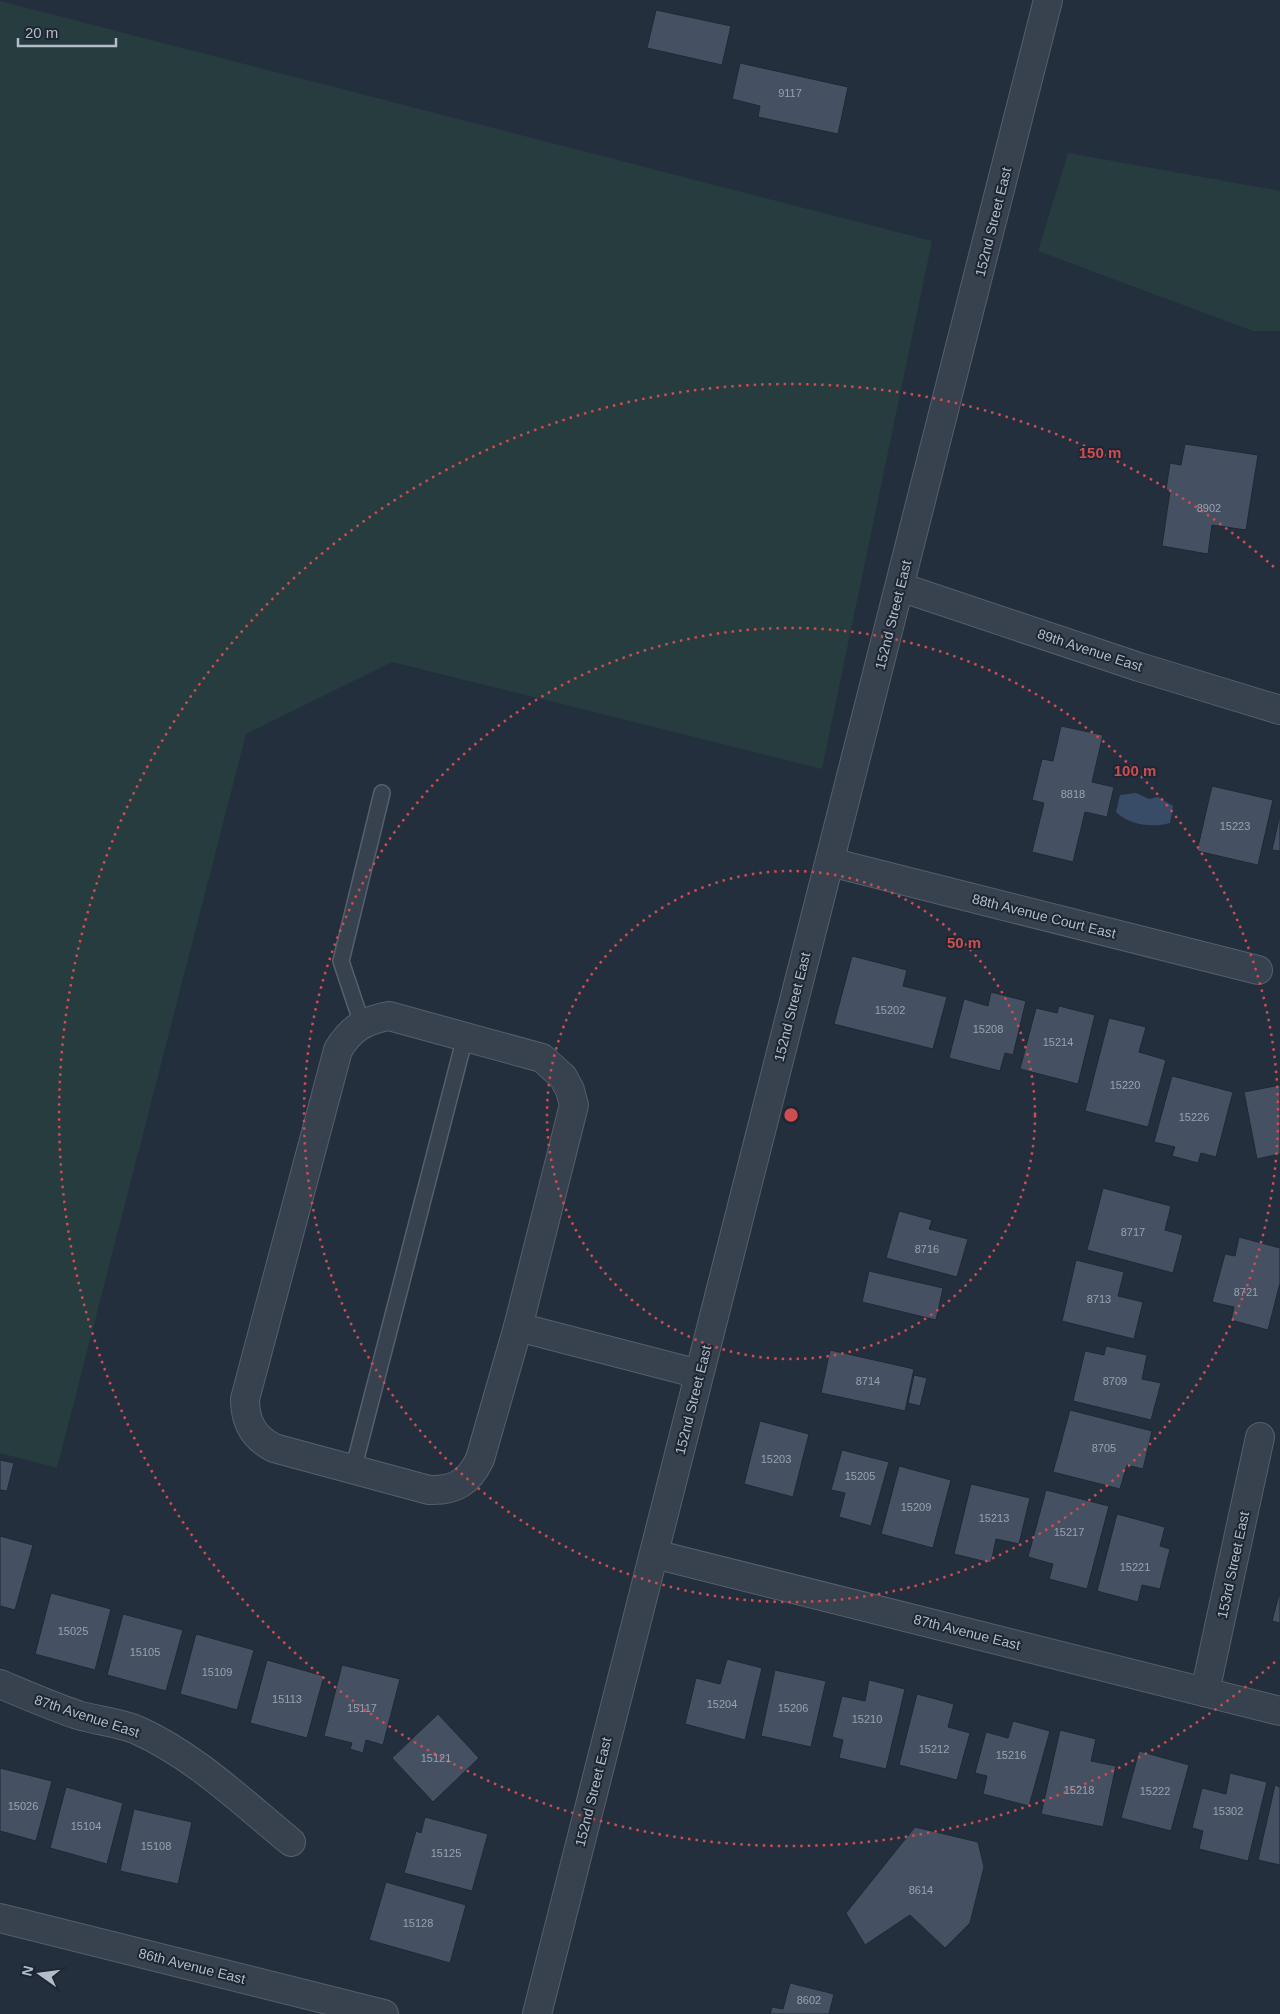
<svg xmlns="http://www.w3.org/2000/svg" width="1280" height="2014" font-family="Arial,sans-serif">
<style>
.green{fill:#263c3f}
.water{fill:#394c67}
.building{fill:#455162;stroke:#1f2835}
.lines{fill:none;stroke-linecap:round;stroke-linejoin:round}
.service-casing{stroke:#565f6c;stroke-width:18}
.minor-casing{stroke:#565f6c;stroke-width:30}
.tertiary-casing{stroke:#565f6c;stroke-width:30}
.service{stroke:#38414e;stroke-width:15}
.minor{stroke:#38414e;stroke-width:28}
.tertiary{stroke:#38414e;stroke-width:28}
.ring{fill:none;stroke:#ce4d50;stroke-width:2.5;stroke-dasharray:2.5 5}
.labels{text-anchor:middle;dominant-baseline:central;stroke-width:4;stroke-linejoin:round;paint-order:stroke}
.number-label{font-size:11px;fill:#98a1af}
.street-label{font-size:14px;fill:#b4bcc9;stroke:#1d2633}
.centre{fill:#ce4d50;stroke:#1d2633;stroke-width:2.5}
.ring-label{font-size:15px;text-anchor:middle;font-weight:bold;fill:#ce4d50;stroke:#1d2633;stroke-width:4;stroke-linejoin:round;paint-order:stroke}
</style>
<rect width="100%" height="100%" fill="#242f3e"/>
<g class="green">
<path d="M0,1L932,241L822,769L392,662L246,734L57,1468L0,1453Z"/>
<path d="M1068,153L1280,191V331H1253L1038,251Z"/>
</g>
<path class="water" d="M1136,793L1149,799L1158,797L1173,806L1170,823C1151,828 1130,825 1116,812L1120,795Z"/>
<g class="building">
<path d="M656,10L731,26L722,65L647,48Z"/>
<path d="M740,63L848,87L838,134L758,117L760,106L732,99Z"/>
<path d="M1185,444L1258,455L1246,530L1212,525L1208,554L1162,546L1170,491L1166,490L1170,463L1181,465Z"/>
<path d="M1061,726L1103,735L1092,782L1114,787L1107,817L1085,812L1073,862L1032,852L1044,803L1032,800L1042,759L1053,761Z"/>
<path d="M1212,786L1273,800L1258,865L1197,851Z"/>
<path d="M1280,814V851L1272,850Z"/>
<path d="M852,956L907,970L903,986L947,997L933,1049L834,1024Z"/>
<path d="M991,992L1026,1001L1013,1055L1005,1053L1000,1071L949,1058L964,999L988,1006Z"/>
<path d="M1059,1006L1095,1015L1078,1084L1020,1069L1036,1008L1057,1013Z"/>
<path d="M1109,1018L1146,1027L1139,1052L1166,1060L1148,1127L1085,1111Z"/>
<path d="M1172,1076L1233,1092L1216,1157L1201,1153L1198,1163L1172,1156L1175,1147L1154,1142Z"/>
<path d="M1280,1085V1154L1257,1159L1244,1092Z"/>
<path d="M1103,1188L1171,1206L1165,1230L1183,1235L1173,1273L1087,1250Z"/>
<path d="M899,1211L932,1220L929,1229L968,1239L957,1277L886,1258Z"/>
<path d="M1239,1237L1280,1248V1283L1268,1330L1231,1320L1234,1307L1212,1302L1225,1254L1235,1256Z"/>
<path d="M1076,1260L1124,1272L1118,1296L1143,1302L1134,1339L1062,1321Z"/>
<path d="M869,1271L943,1288L936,1320L862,1302Z"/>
<path d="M1106,1346L1147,1355L1142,1379L1161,1383L1151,1420L1073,1401L1085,1351L1104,1355Z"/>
<path d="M830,1350L914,1369L905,1411L821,1393Z"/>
<path d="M914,1375L927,1378L920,1406L908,1403Z"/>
<path d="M1070,1410L1152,1431L1143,1469L1127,1465L1120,1489L1053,1472Z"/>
<path d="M760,1421L809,1434L793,1497L744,1484Z"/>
<path d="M842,1450L889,1462L871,1526L839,1517L845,1493L831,1490Z"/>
<path d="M0,1460L14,1463L7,1491L0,1490Z"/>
<path d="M899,1466L951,1480L933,1548L881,1534Z"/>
<path d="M971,1484L1030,1498L1019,1544L996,1539L991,1563L954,1554Z"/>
<path d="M1046,1490L1109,1506L1087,1589L1049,1579L1053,1564L1028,1557Z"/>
<path d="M1117,1514L1165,1527L1160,1546L1170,1549L1160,1589L1142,1585L1138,1602L1097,1591Z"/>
<path d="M0,1536L33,1545L15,1610L0,1606Z"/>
<path d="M1280,1591V1623L1272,1621Z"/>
<path d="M51,1593L111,1609L95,1670L35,1654Z"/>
<path d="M123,1614L183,1630L166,1691L107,1675Z"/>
<path d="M196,1634L254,1650L237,1710L180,1694Z"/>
<path d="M727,1659L762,1668L745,1740L685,1724L696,1678L720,1684Z"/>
<path d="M267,1660L324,1676L307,1738L250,1723Z"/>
<path d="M342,1665L400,1679L383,1745L366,1740L363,1753L350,1749L352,1743L324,1736Z"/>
<path d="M775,1670L826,1681L811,1747L761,1736Z"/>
<path d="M869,1680L905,1689L886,1769L839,1758L843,1740L832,1737L842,1696L865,1701Z"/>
<path d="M917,1694L954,1704L948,1727L970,1733L957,1780L899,1765Z"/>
<path d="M438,1714L479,1758L433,1802L392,1758Z"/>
<path d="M1013,1721L1050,1731L1029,1806L983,1794L987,1776L975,1773L986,1732L1008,1738Z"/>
<path d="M1060,1730L1096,1739L1091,1761L1116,1766L1103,1827L1041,1814Z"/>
<path d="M1139,1751L1189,1765L1171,1831L1121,1818Z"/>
<path d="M0,1768L52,1781L36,1841L0,1831Z"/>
<path d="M1230,1773L1267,1782L1248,1861L1199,1849L1203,1831L1192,1828L1202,1788L1226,1794Z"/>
<path d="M1275,1785L1280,1787V1865L1258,1860Z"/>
<path d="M66,1787L123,1803L107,1864L50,1848Z"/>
<path d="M134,1809L192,1822L178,1884L120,1871Z"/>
<path d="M425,1817L488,1834L472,1891L404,1873L416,1831L421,1833Z"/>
<path d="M915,1827L978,1842L984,1867L970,1923L945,1948L910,1915L865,1945L846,1913Z"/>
<path d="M386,1882L466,1905L450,1963L369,1940Z"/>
<path d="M790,1983L834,1994L829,2014H770L772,2007L783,2009Z"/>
</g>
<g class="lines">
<g class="service-casing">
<g id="service">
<path d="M362,1024L341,961L382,793"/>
<path d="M353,1470L465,1037"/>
</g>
</g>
<g class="minor-casing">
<g id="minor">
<path d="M900,587L1139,667L1280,710"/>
<path d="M830,862L1258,970"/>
<path d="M389,1016L542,1058L563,1077L570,1090L574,1105L518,1327L480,1459C469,1482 455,1491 429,1490L274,1448C254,1438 245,1423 245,1399L338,1050C350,1029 365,1020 389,1016Z"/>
<path d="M518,1327L699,1374"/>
<path d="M654,1554L1280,1711"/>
<path d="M0,1684C26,1695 51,1706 78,1715C98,1721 118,1722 137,1730C195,1756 242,1802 291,1842"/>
<path d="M1205,1692L1260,1437"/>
</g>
</g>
<g class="tertiary-casing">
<g id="tertiary">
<path d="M0,1918L384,2014"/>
<path d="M537,2014L1048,0"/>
</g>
</g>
<use href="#service" class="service"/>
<use href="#minor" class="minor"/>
<use href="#tertiary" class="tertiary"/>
</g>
<g class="ring">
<circle cx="791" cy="1115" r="244"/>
<circle cx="791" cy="1115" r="487"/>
<path d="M1275 1662A731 731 0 1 1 1275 568"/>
</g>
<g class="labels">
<g class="number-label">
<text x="790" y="93">9117</text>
<text x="1209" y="508">8902</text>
<text x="1073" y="794">8818</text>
<text x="1235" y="826">15223</text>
<text x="890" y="1010">15202</text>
<text x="988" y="1029">15208</text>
<text x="1058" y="1042">15214</text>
<text x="1125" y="1085">15220</text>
<text x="1194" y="1117">15226</text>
<text x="1133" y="1232">8717</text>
<text x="927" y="1249">8716</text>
<text x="1246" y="1292">8721</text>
<text x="1099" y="1299">8713</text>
<text x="868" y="1381">8714</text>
<text x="1115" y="1381">8709</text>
<text x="1104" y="1448">8705</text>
<text x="776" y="1459">15203</text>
<text x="860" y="1476">15205</text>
<text x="916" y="1507">15209</text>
<text x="994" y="1518">15213</text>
<text x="1069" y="1532">15217</text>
<text x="1135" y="1567">15221</text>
<text x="73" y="1631">15025</text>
<text x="145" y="1652">15105</text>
<text x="217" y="1672">15109</text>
<text x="287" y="1699">15113</text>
<text x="722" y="1704">15204</text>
<text x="362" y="1708">15117</text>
<text x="793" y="1708">15206</text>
<text x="867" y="1719">15210</text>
<text x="934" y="1749">15212</text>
<text x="1011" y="1755">15216</text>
<text x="436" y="1758">15121</text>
<text x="1079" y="1790">15218</text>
<text x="1155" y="1791">15222</text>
<text x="23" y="1806">15026</text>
<text x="1228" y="1811">15302</text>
<text x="86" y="1826">15104</text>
<text x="156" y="1846">15108</text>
<text x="446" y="1853">15125</text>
<text x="921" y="1890">8614</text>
<text x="418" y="1923">15128</text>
<text x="809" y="2000">8602</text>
</g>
<g class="street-label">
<text transform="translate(993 222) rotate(-76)">152nd Street East</text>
<text transform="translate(893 615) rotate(-76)">152nd Street East</text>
<text transform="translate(1090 650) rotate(18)">89th Avenue East</text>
<text transform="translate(1044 916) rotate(14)">88th Avenue Court East</text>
<text transform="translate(792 1007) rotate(-76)">152nd Street East</text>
<text transform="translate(693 1400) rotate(-76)">152nd Street East</text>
<text transform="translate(1233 1565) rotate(-78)">153rd Street East</text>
<text transform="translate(967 1632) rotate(14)">87th Avenue East</text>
<text transform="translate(87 1716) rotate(18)">87th Avenue East</text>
<text transform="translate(593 1792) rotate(-76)">152nd Street East</text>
<text transform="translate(192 1966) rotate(14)">86th Avenue East</text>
</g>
</g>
<circle cx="791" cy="1115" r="8" class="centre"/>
<g class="ring-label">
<text x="1100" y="458">150 m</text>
<text x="1135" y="776">100 m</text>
<text x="964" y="948">50 m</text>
</g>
<g transform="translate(40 1974) rotate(284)" stroke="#1d2633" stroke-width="4" paint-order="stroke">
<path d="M0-4L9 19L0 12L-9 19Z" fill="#b4bcc9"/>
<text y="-8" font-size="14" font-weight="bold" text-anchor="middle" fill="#b4bcc9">N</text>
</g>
<path d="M18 38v8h98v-8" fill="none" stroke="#b4bcc9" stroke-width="2.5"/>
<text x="25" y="38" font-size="15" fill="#b4bcc9" stroke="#1d2633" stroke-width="4" paint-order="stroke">20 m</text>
</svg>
